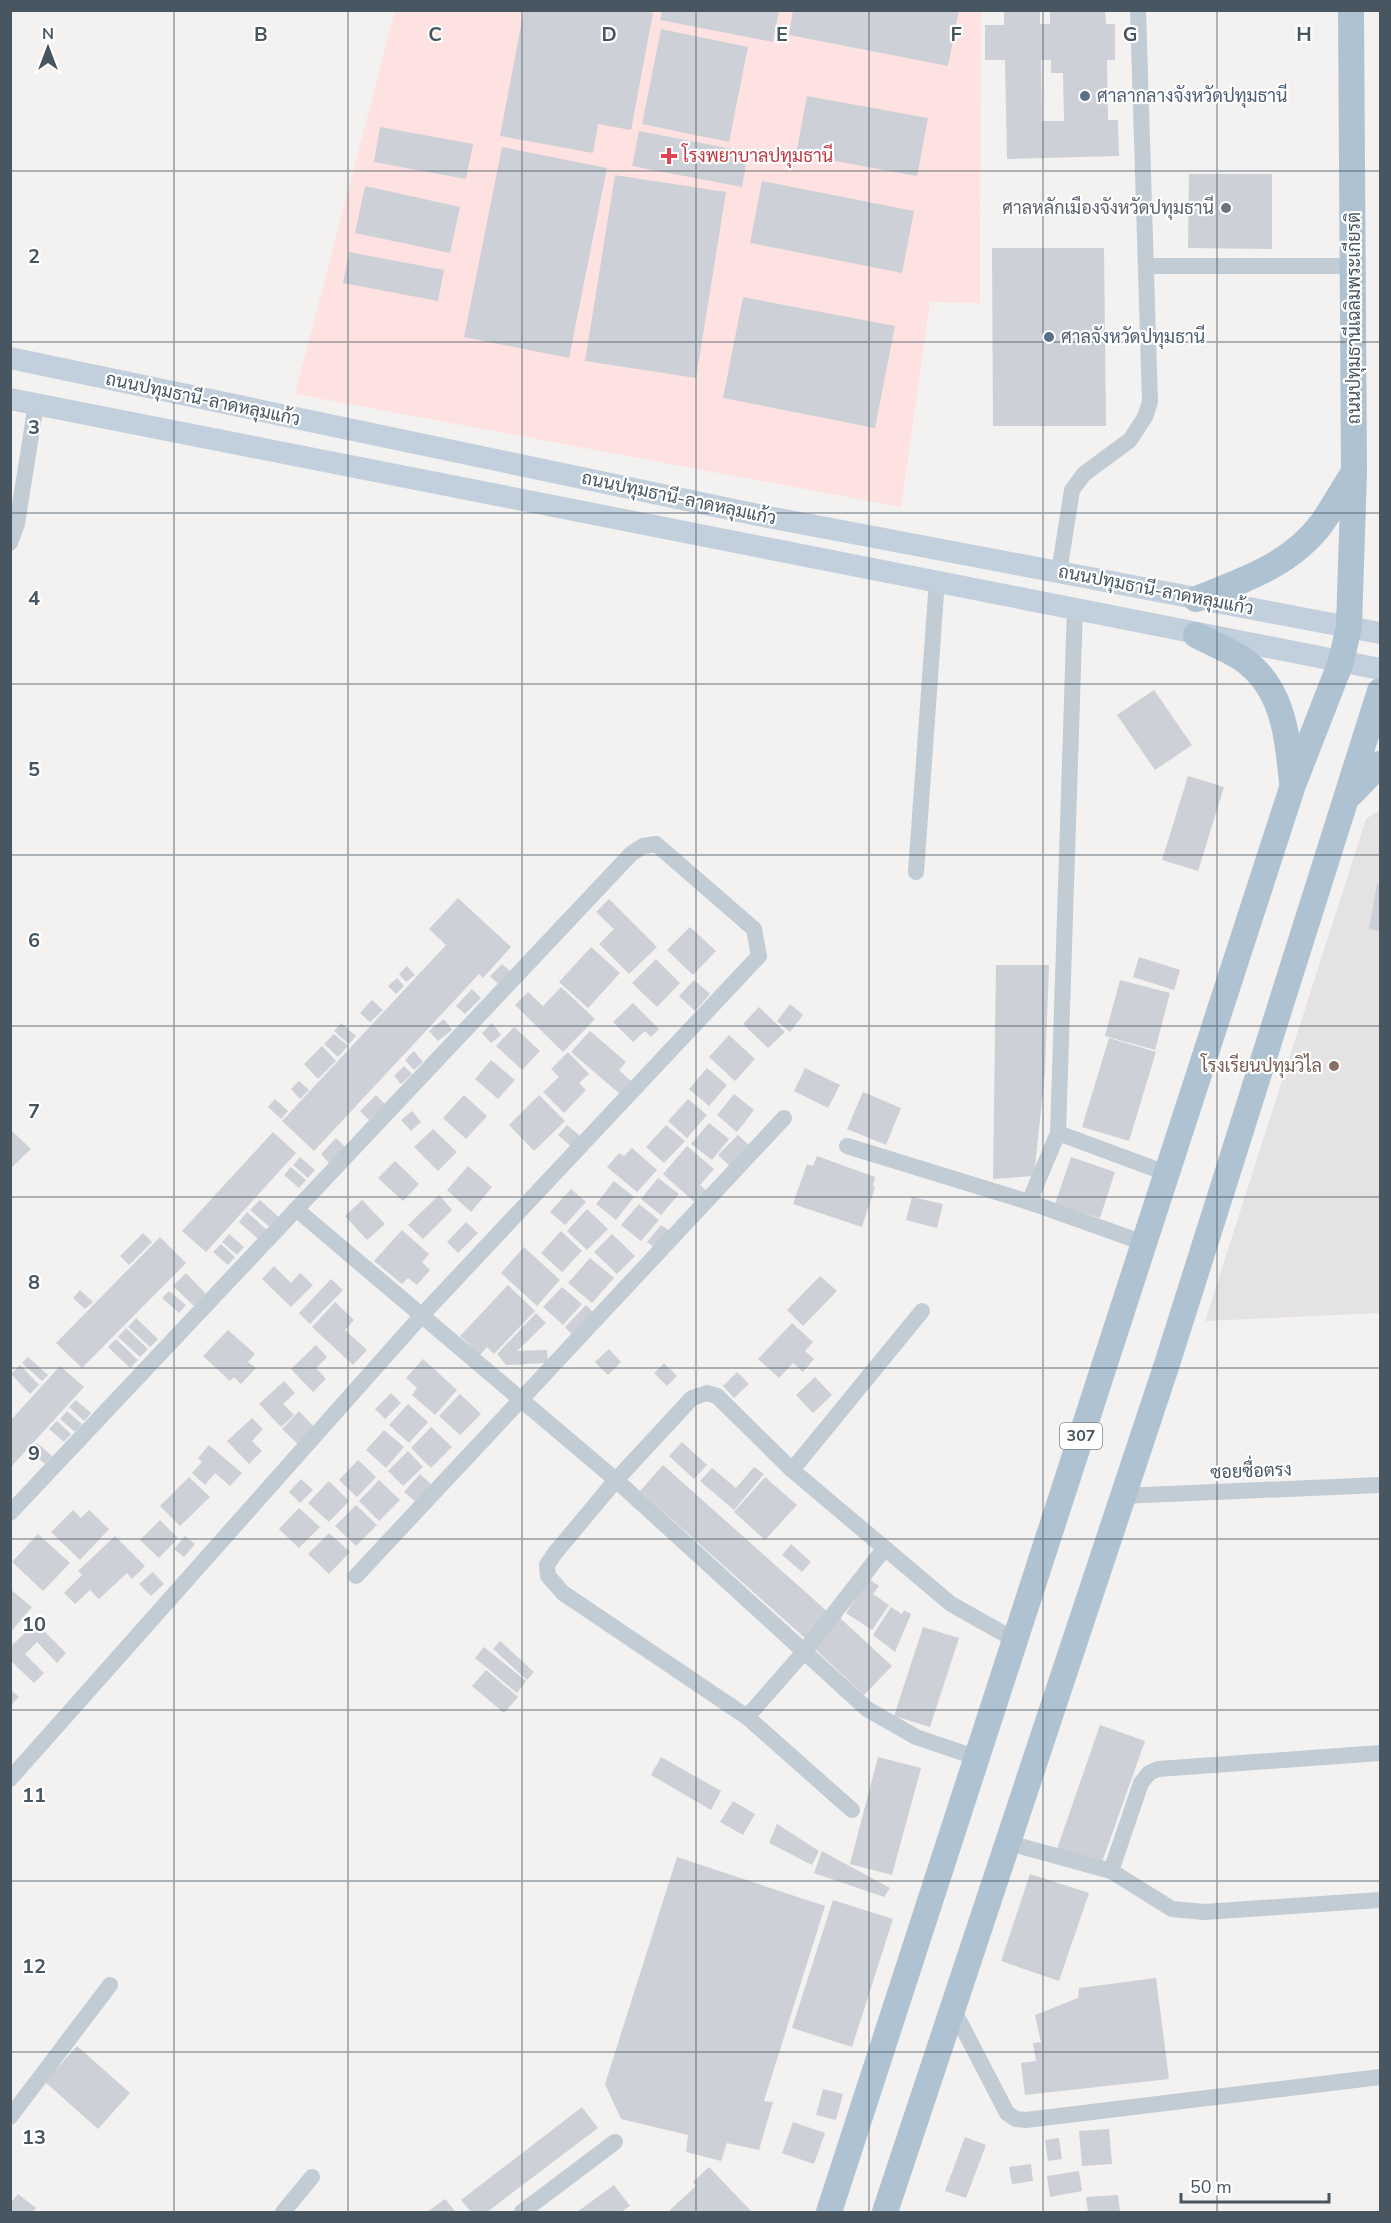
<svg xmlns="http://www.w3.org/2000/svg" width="1391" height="2223" font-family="'Nunito Sans',Sarabun,sans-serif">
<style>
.education{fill:#e5e2e3}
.medical{fill:#fee2e1}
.building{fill:#cdd0d6;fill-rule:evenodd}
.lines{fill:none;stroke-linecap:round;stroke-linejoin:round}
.street{stroke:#c1ccd4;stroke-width:16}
.secondary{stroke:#c2cfdc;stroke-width:22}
.primary{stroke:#aec2d2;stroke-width:26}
.grid{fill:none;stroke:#475661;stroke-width:1.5;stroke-opacity:0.55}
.service-dot{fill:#5c6f8a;stroke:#fff;stroke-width:2}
.health-dot{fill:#e0444e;stroke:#fff;stroke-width:2}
.worship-dot{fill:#6b7280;stroke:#fff;stroke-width:2}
.education-dot{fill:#8d6e63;stroke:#fff;stroke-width:2}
.labels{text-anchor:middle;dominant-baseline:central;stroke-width:4.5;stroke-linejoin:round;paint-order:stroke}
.shield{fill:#fff;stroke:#7e8990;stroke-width:1.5}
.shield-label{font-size:16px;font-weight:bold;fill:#475661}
.service-label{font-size:18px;fill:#4e5e75;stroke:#fff;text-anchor:start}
.health-label{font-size:18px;fill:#be3a42;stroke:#fff;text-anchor:start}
.worship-label{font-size:18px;fill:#5b616d;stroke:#fff;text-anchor:end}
.street-label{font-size:18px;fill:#475661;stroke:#fff}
.education-label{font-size:18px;fill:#785e54;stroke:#fff;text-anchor:end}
.grid-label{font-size:20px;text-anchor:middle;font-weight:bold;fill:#475661;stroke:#fff;stroke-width:4.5;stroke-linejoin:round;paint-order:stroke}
</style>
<rect width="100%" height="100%" fill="#f4f1f1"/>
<path class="education" d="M1380,810V1313L1205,1321L1366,819Z"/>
<path class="medical" d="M395,11H981L980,303L930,302L901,507L295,394Z"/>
<g class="building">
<path d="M524,10H640L653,13L631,130L598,124L593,153L500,136Z"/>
<path d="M662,10H779L773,42L660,20Z"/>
<path d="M793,10H959L948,66L789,35Z"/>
<path d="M1004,10H1040V24H1050V10H1105L1106,24H1115V60H1107L1108,120H1118L1119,156L1007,159L1005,60H985V25H1004ZM1041,60H1051V73H1063L1064,121H1042Z"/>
<path d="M661,29L748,47L729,142L642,124Z"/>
<path d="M807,96L928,118L917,176L796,154Z"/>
<path d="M380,127L473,144L466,179L374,162Z"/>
<path d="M639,131L748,152L742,187L632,166Z"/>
<path d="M502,147L607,168L569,358L464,337Z"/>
<path d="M1189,174H1272V249L1188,248Z"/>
<path d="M615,175L726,192L696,378L585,361Z"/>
<path d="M762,181L914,211L902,273L750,243Z"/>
<path d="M365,186L460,207L450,253L355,233Z"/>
<path d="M992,248H1104L1106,426H993Z"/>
<path d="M349,252L444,270L438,301L343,283Z"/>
<path d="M743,297L895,326L875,428L723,398Z"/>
<path d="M1154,690L1192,745L1155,770L1117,715Z"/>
<path d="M1188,776L1224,787L1198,871L1162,860Z"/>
<path d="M1377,884H1380V931L1369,929Z"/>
<path d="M458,898L511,947L483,978L479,974L314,1151L282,1121L446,945L429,929Z"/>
<path d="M609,899L657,947L629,974L599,944L614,929L596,912Z"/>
<path d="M690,927L716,951L693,975L667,950Z"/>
<path d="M591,947L620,973L588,1008L559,982Z"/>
<path d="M1139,957L1180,970L1174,990L1133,977Z"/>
<path d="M656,959L680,983L657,1007L632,983Z"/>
<path d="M502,964L510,971L498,984L490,976Z"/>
<path d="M996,965H1049L1045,1072L1034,1176L993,1179Z"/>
<path d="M407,966L415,975L406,982L399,974Z"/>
<path d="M397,978L404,986L396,994L388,986Z"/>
<path d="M694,980L710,994L695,1011L679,996Z"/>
<path d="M1120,980L1170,993L1155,1050L1105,1036Z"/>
<path d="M561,987L595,1019L563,1052L515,1005L528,992L543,1006Z"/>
<path d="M472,989L481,998L465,1014L456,1006Z"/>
<path d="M372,1000L383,1010L370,1022L360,1013Z"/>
<path d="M633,1003L659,1029L651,1037L645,1031L633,1042L613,1022Z"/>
<path d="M790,1004L803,1015L790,1032L777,1021Z"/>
<path d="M759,1007L785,1032L768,1048L743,1024Z"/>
<path d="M444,1019L452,1030L438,1041L429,1031Z"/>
<path d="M341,1023L356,1036L349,1044L334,1031Z"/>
<path d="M492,1023L501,1035L491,1043L482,1033Z"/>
<path d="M514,1027L540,1051L522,1070L496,1046Z"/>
<path d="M590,1031L626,1062L619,1070L632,1082L621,1095L571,1052Z"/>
<path d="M334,1034L348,1046L338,1057L324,1044Z"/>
<path d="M729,1035L755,1059L735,1081L709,1057Z"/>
<path d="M1109,1038L1156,1052L1129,1141L1082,1127Z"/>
<path d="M322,1046L336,1061L318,1079L304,1064Z"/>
<path d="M414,1051L423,1062L414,1070L405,1060Z"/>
<path d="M568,1052L589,1074L579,1083L586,1090L564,1113L543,1092L559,1077L551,1069Z"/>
<path d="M491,1060L515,1080L498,1099L475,1079Z"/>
<path d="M404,1066L412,1074L401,1084L394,1076Z"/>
<path d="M707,1068L727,1085L709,1106L689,1089Z"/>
<path d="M805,1068L840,1085L828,1108L794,1091Z"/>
<path d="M299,1081L309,1090L300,1099L291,1089Z"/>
<path d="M863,1092L901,1108L886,1145L847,1129Z"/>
<path d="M734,1094L754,1110L737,1132L717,1115Z"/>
<path d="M376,1095L385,1104L369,1120L360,1111Z"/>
<path d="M464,1095L487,1116L466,1139L443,1118Z"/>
<path d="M539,1095L565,1121L534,1151L509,1125Z"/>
<path d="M275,1099L288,1111L281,1119L268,1107Z"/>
<path d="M688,1099L707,1115L687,1138L668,1121Z"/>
<path d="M412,1111L421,1122L411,1131L401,1120Z"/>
<path d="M709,1123L729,1139L712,1160L691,1144Z"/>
<path d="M567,1125L585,1140L576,1151L558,1135Z"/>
<path d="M666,1125L685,1141L664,1163L646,1147Z"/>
<path d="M10,1129L31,1149L10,1169Z"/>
<path d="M433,1129L457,1152L438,1171L414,1147Z"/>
<path d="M273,1132L296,1153L206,1252L182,1231Z"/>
<path d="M738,1135L752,1148L733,1169L718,1155Z"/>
<path d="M336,1138L345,1147L329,1163L321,1154Z"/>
<path d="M687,1146L714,1169L700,1185L709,1193L699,1206L663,1174Z"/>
<path d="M632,1148L657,1170L637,1192L607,1167L619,1153L624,1156Z"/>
<path d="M817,1156L875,1177L873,1186L875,1187L862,1227L793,1204L807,1164L813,1166Z"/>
<path d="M300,1157L315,1170L308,1178L293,1165Z"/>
<path d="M1071,1157L1115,1172L1100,1218L1055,1204Z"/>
<path d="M395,1161L419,1184L403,1201L378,1178Z"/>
<path d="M468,1166L492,1187L471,1212L447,1190Z"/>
<path d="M291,1167L306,1180L299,1188L284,1175Z"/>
<path d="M658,1178L679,1194L661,1215L641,1199Z"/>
<path d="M614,1181L634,1197L616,1220L596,1204Z"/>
<path d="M571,1189L586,1202L565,1225L550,1212Z"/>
<path d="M439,1195L452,1210L423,1239L408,1225Z"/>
<path d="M912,1197L943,1204L937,1228L906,1220Z"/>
<path d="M260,1200L281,1219L272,1229L250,1210Z"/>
<path d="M362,1200L385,1224L367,1240L345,1216Z"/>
<path d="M639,1204L659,1220L641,1241L621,1225Z"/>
<path d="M587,1209L608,1229L587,1250L567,1231Z"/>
<path d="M247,1212L267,1230L258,1239L239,1222Z"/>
<path d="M466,1222L478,1233L458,1253L447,1242Z"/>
<path d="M661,1225L670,1231L656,1249L647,1242Z"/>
<path d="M402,1230L429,1254L422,1262L430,1270L417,1285L408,1278L402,1284L374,1261Z"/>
<path d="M561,1231L582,1251L562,1272L541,1253Z"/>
<path d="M143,1233L152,1242L129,1265L120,1256Z"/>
<path d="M229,1234L244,1247L237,1255L222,1242Z"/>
<path d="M612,1234L635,1256L617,1274L594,1252Z"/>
<path d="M160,1237L186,1263L82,1368L56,1343Z"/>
<path d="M221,1244L235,1257L228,1265L213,1252Z"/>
<path d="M524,1247L560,1280L537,1306L501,1273Z"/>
<path d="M590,1258L614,1278L592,1303L568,1283Z"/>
<path d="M274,1266L291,1283L300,1273L313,1285L291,1307L262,1279Z"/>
<path d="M186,1273L206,1294L194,1306L173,1286Z"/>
<path d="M820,1276L837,1291L803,1326L787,1310Z"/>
<path d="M331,1279L343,1290L310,1324L299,1313Z"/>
<path d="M508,1285L535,1311L494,1354L487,1347L480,1355L460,1336Z"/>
<path d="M562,1287L582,1304L563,1325L543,1307Z"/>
<path d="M80,1290L93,1302L85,1309L73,1298Z"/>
<path d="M169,1291L186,1305L179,1313L162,1298Z"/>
<path d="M335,1302L354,1320L345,1330L367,1350L353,1365L312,1327Z"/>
<path d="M586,1305L598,1317L576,1339L565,1327Z"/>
<path d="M536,1313L546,1323L517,1351L547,1350L548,1363L506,1365L497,1354Z"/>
<path d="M136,1318L158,1339L150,1347L128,1327Z"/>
<path d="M792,1323L813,1342L805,1351L814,1359L803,1372L793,1363L779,1378L758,1359Z"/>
<path d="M126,1328L148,1349L140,1357L118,1337Z"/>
<path d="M228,1330L255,1354L248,1362L256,1368L241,1384L234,1377L230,1381L203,1356Z"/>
<path d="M116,1339L138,1360L130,1368L108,1347Z"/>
<path d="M316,1345L327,1357L316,1368L326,1379L313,1392L291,1369Z"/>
<path d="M609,1349L621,1362L608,1375L595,1362Z"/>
<path d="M28,1357L48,1375L42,1381L22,1363Z"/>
<path d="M423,1359L457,1390L435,1415L412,1395L417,1388L406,1378Z"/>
<path d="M664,1363L677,1376L667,1386L654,1373Z"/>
<path d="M20,1365L39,1385L30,1394L11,1374Z"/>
<path d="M60,1366L84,1387L10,1468V1421Z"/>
<path d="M737,1372L749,1384L734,1398L723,1386Z"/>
<path d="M815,1377L832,1395L813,1413L796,1395Z"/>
<path d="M284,1381L295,1393L283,1404L294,1415L281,1427L259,1404Z"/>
<path d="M391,1393L401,1403L385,1419L375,1409Z"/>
<path d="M460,1394L481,1414L460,1435L439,1416Z"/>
<path d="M76,1400L91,1413L84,1421L69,1407Z"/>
<path d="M408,1404L428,1422L409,1443L389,1425Z"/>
<path d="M67,1411L82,1424L75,1432L60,1419Z"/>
<path d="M299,1411L315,1428L299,1445L282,1429Z"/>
<path d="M252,1418L263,1429L252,1441L262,1451L249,1464L227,1441Z"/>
<path d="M57,1421L71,1434L64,1442L49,1429Z"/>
<path d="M431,1427L452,1447L431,1468L411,1448Z"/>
<path d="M384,1430L404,1447L386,1468L366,1450Z"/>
<path d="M682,1442L707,1465L694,1479L669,1456Z"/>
<path d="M37,1443L52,1456L45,1464L30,1451Z"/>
<path d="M209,1445L242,1473L230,1486L215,1473L205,1485L192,1473L202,1462L198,1458Z"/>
<path d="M408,1451L423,1467L403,1486L388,1471Z"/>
<path d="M358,1460L376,1477L357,1497L339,1480Z"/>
<path d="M663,1465L829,1613L806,1639L640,1491Z"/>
<path d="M754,1467L764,1474L734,1510L700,1481L712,1468L736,1488Z"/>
<path d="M420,1474L431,1484L416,1502L404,1492Z"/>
<path d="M189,1477L210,1497L180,1526L160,1506Z"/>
<path d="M765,1477L797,1505L765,1540L734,1512Z"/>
<path d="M301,1479L313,1490L300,1503L289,1492Z"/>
<path d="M379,1480L400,1500L379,1521L359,1501Z"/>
<path d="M329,1481L349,1501L329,1522L308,1503Z"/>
<path d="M356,1505L377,1525L356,1546L335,1526Z"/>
<path d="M299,1508L320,1527L299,1548L279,1529Z"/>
<path d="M73,1510L81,1518L89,1510L109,1529L80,1560L51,1532Z"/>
<path d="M160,1520L178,1538L159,1558L140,1540Z"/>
<path d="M329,1533L350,1552L329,1574L308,1554Z"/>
<path d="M38,1534L70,1563L43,1591L12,1562Z"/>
<path d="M115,1536L145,1566L132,1579L127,1573L99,1599L90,1590L75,1604L64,1593L82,1575L78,1571Z"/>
<path d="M185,1536L195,1544L184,1557L174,1549Z"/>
<path d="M791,1544L811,1562L802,1572L782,1555Z"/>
<path d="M153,1572L164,1584L151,1596L139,1584Z"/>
<path d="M869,1579L879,1586L873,1594L889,1605L872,1630L846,1613Z"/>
<path d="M10,1589L32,1607L10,1633Z"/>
<path d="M891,1607L902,1614L904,1610L911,1614L895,1652L873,1635Z"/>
<path d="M839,1617L892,1666L864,1695L812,1646Z"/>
<path d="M36,1623L66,1653L57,1663L37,1642L25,1654L44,1673L34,1683L10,1660V1647Z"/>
<path d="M923,1627L959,1638L930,1727L894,1716Z"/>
<path d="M500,1641L534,1672L527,1680L493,1649Z"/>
<path d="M484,1647L526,1681L517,1693L475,1658Z"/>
<path d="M486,1670L518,1697L504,1713L472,1686Z"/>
<path d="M10,1689L19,1697L10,1706Z"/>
<path d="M1100,1725L1145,1741L1101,1865L1057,1849Z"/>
<path d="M661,1757L721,1791L711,1810L651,1775Z"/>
<path d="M878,1757L921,1768L892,1875L850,1864Z"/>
<path d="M733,1801L755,1814L743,1835L720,1822Z"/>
<path d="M777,1824L819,1851L812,1865L769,1843Z"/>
<path d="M822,1851L890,1888L884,1897L814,1873Z"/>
<path d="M677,1857L825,1906L764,2101L773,2102L759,2150L727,2143L721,2161L686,2152L688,2135L621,2119L605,2084Z"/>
<path d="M1030,1874L1089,1893L1059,1981L1001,1961Z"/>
<path d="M833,1900L893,1919L852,2047L792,2028Z"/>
<path d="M1156,1978L1169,2079L1025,2095L1021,2063L1036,2061L1033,2043L1041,2042L1035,2015L1078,1998L1079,1988Z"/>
<path d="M77,2046L130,2093L98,2129L45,2082Z"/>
<path d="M823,2089L843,2094L836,2120L816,2115Z"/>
<path d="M582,2107L598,2128L487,2212H471L461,2200Z"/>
<path d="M793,2122L825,2133L814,2164L782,2153Z"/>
<path d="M1109,2129L1112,2164L1082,2166L1079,2131Z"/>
<path d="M965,2137L986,2145L966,2198L945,2191Z"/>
<path d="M1059,2138L1062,2159L1048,2161L1045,2140Z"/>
<path d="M1031,2164L1033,2181L1012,2184L1009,2167Z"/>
<path d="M709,2167L751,2211L750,2212H672L670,2210L696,2186L693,2182Z"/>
<path d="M1079,2171L1082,2191L1050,2197L1047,2176Z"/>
<path d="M614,2185L630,2206L621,2212H577Z"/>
<path d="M18,2194L36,2208L33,2212H10V2204Z"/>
<path d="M1118,2195L1120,2212H1088L1086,2197Z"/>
<path d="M445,2199L456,2212H427Z"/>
</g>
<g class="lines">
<g class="street">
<path d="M1146,266H1353"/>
<path d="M10,543L17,524L36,404"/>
<path d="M1059,572L1072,490L1084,474L1130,440L1145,417L1150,402L1138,10"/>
<path d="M1075,607L1058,1133L1166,1173"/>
<path d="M916,872L937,580"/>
<path d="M847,1146L1029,1202L1144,1243"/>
<path d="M1029,1202L1058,1133"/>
<path d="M296,1209L616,1480L867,1709L916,1737L975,1757"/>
<path d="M792,1470L922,1311"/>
<path d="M1122,1496L1380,1485"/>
<path d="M10,1513L631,854L643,846L656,844L754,929L759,956L423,1314L10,1779"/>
<path d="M356,1576L784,1118"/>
<path d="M747,1717L803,1653L885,1548"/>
<path d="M852,1810L747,1717L563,1593L548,1576L547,1565L555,1553L616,1480L692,1398L707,1393L717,1396L792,1470L951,1604L1015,1640"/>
<path d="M1009,1843L1111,1871L1172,1909L1204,1912L1380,1900"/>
<path d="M1111,1871L1141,1783L1149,1773L1158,1769L1380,1753"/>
<path d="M952,2007L1007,2113L1016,2119L1026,2120L1380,2077"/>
<path d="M10,2117L110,1985"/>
<path d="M283,2212L312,2177"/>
<path d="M522,2212L615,2142"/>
</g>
<g class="secondary">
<path d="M10,358L768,517L1380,633"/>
<path d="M10,399L1380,669"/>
</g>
<g class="primary">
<path d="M1196,599C1242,581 1291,565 1322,523C1333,507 1343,489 1354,472"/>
<path d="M1196,635C1211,643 1227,649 1241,658C1284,687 1287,736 1292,782"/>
<path d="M1351,794L1380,764"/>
<path d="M829,2212L1293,785L1341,662L1349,626L1354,472L1351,10"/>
<path d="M885,2212L1167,1364L1380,691"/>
</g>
</g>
<path class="grid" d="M174,10V2212M348,10V2212M522,10V2212M696,10V2212M869,10V2212M1043,10V2212M1217,10V2212M10,171H1380M10,342H1380M10,513H1380M10,684H1380M10,855H1380M10,1026H1380M10,1197H1380M10,1368H1380M10,1539H1380M10,1710H1380M10,1881H1380M10,2052H1380"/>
<g class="service-dot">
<circle cx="1085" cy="96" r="6"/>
<circle cx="1049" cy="337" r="6"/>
</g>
<path class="health-dot" d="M666 147h6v6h6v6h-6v6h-6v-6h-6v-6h6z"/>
<circle class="worship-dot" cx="1226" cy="208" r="6"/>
<circle class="education-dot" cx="1334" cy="1066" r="6"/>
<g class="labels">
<rect class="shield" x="1060" y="1423" width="42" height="26" rx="4.5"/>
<g class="shield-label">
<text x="1081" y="1436">307</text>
</g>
<g class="service-label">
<text x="1097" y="96">ศาลากลางจังหวัดปทุมธานี</text>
<text x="1061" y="337">ศาลจังหวัดปทุมธานี</text>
</g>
<g class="health-label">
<text x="682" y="156">โรงพยาบาลปทุมธานี</text>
</g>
<g class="worship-label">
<text x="1214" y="208">ศาลหลักเมืองจังหวัดปทุมธานี</text>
</g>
<g class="street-label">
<text transform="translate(1354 318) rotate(-90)">ถนนปทุมธานีเฉลิมพระเกียรติ</text>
<text transform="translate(203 399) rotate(12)">ถนนปทุมธานี-ลาดหลุมแก้ว</text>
<text transform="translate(679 498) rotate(12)">ถนนปทุมธานี-ลาดหลุมแก้ว</text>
<text transform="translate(1156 590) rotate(11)">ถนนปทุมธานี-ลาดหลุมแก้ว</text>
<text transform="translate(1251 1471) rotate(-2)">ซอยซื่อตรง</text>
</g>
<g class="education-label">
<text x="1322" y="1066">โรงเรียนปทุมวิไล</text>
</g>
</g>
<g class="grid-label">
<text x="261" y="41">B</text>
<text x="435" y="41">C</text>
<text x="609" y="41">D</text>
<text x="782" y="41">E</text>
<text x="956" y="41">F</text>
<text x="1130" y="41">G</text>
<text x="1304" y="41">H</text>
<text x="34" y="263">2</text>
<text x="34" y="434">3</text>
<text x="34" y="605">4</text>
<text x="34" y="776">5</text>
<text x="34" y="947">6</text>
<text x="34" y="1118">7</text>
<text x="34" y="1289">8</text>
<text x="34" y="1460">9</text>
<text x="34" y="1631">10</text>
<text x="34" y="1802">11</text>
<text x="34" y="1973">12</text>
<text x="34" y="2144">13</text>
</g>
<rect width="1391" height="2223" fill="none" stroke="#475661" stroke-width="24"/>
<g transform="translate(48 48)" stroke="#ffffff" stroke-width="4.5" paint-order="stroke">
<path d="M0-4.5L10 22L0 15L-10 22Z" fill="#475661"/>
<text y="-9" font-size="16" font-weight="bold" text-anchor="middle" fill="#475661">N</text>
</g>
<path d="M1181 2193v9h148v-9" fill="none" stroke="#475661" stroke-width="3"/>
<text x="1190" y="2193" font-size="18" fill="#475661" stroke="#ffffff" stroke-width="4.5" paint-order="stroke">50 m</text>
</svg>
